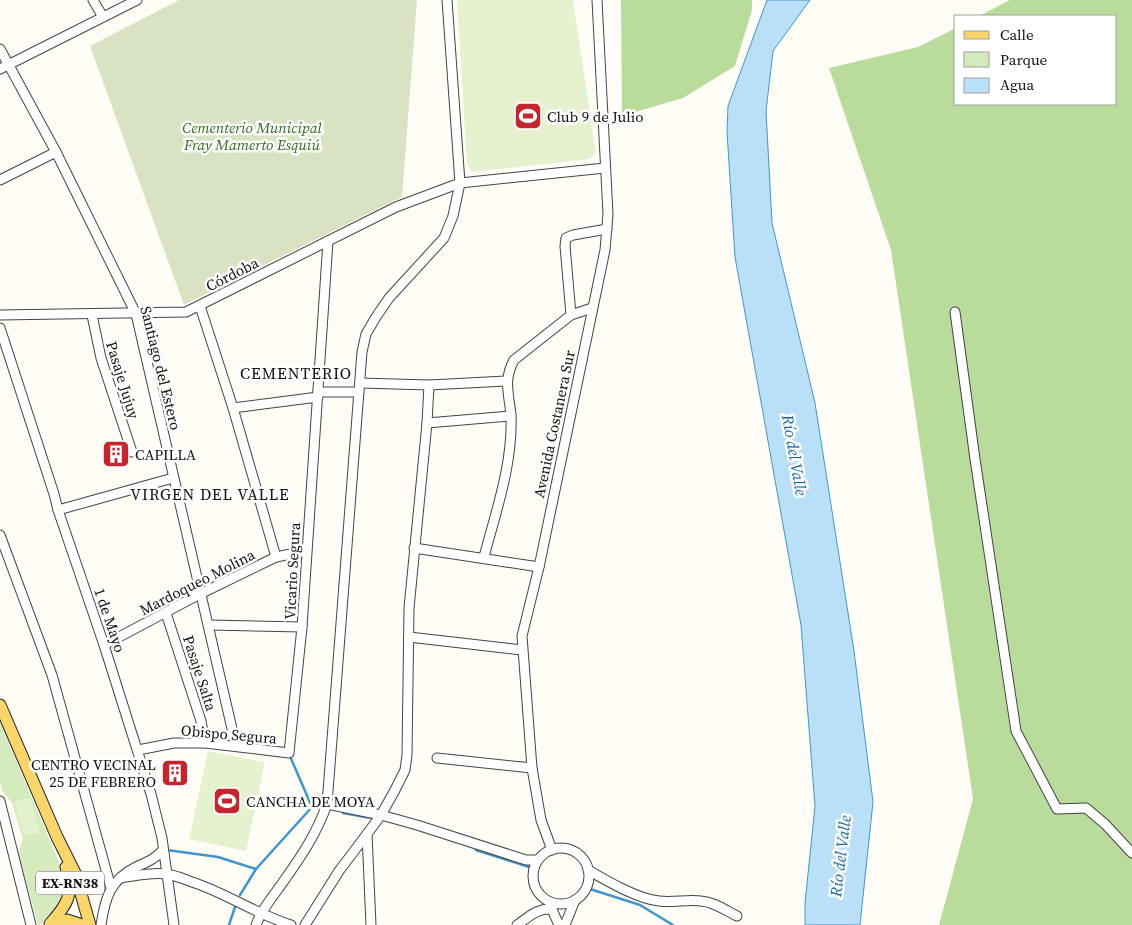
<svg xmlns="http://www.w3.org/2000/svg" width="1132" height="925" font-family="'Source Serif 4',serif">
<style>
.green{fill:#d5ebbd}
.forest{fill:#b9dc9c}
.cemetery{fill:#d9e3c4}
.pitch{fill:#e6f2cf}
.water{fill:#b9e0f7;stroke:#3f96cf}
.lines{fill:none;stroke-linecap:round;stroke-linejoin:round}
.stream{stroke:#3f96cf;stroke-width:2.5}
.minor-casing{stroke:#444;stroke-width:11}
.major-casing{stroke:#222;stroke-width:13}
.minor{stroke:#fff;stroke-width:9}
.major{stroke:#f9d66b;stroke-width:11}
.labels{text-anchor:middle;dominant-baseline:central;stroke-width:5;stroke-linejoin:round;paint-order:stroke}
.shield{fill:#fff;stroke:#585858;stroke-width:1}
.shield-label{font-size:14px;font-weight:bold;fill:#111}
.poi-label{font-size:15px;fill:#111;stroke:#fff;text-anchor:start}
.park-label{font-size:15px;font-style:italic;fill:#2f6b1f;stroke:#fff}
.street-label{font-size:15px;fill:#111;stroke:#fff}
.neighbourhood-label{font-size:16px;letter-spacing:1px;fill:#111;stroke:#fff}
.water-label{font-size:16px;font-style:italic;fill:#1768a6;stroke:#fff}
</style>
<rect width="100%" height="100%" fill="#fffdf5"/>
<path class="green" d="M0,723L59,862C68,897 64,900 40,925H38L18,853L23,839L12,803L2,790L0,782Z"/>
<g class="forest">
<path d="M621,0H752V10L735,66L683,98L622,116Z"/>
<path d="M1010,0H1132V925H939L973,799L891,250L829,68L918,47L956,28V104H1116V16H979Z"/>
</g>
<path class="cemetery" d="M179,0H417L402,197L184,305L90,46Z"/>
<g class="pitch">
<path d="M457,0H573L596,153L590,159L472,172L467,165Z"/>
<path d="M208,751L265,762L246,851L189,839Z"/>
<path d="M30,798L40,832L24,836L14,802Z"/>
</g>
<path class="water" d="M767,0H810L773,51L766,111L772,223L815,403L854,651L873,802L860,925H805V903L815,806L801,625L735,257L727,132L728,106Z"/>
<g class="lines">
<g class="stream">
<path d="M343,813L371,818"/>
<path d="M167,850L218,857L256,869"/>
<path d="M476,850L529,867"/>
<path d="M590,889L640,905L673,925"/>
<path d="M240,895L256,869L312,807L289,754"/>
<path d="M229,925L235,907"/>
</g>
<g class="minor-casing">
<g id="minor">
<path d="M93,0L103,17"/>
<path d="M0,49L56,152L136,314L236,746"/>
<path d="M0,69L137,0"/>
<path d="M0,180L56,152"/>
<path d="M200,306L233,408L276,557"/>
<path d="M955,312L975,459L1016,731L1057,809L1086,808L1105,824L1132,853"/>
<path d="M0,315L186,312L396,207L460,183L605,168"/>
<path d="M92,315L101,358L132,452"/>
<path d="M571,315L565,246L566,238L573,235L607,229"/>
<path d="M0,328L54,494L58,510L104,645L151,794L162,838L174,925"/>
<path d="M360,383L429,385L506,381"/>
<path d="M318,392H359"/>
<path d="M233,408L318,397"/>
<path d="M427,423L511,416"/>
<path d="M58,510L173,478"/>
<path d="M0,535L52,675L111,888"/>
<path d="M414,548L539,567"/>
<path d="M484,557C496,511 513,464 511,415C509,394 503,380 514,360L571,315L592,308"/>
<path d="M166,613L201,721L205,743"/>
<path d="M209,625L302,627"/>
<path d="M409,637L522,650"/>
<path d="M104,645L200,594L276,557L306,551"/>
<path d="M138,750L174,743H205L289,753L302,627L328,241"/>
<path d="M437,758L532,768"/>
<path d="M0,801L31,925"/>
<path d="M327,804L381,815L417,825L526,860H538"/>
<circle cx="561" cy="876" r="28"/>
<path d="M552,850L541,820L532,768L522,636L539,567L605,250L608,214L597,0"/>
<path d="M588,870C607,881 638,899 659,901C673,903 687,899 701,901C714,902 725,910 737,916"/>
<path d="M120,878C135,876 151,872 166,874C175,875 184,879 192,882C226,893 256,914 291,925"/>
<path d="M550,905L559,925"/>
<path d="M101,925C105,898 110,880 136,867C147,862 155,859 163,850"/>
<path d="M256,925C262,908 273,897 283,882C301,857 317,833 327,804L362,352L366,334L376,317L389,298L444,238L453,216L460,183L447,0"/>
<path d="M305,925L339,871L367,834"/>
<path d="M371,925L367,834L381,815L395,790L405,770L407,755L409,608L427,423L429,385"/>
<path d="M517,925C529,917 537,908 552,909"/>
<path d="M565,925L575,900"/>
</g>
</g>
<g class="major-casing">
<g id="major">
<path d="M0,705L57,837L75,873L90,925"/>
<path d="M50,924C68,904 74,894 66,867"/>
<path d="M51,924L67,920L82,925"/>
</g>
</g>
<use href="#minor" class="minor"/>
<use href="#major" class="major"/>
</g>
<defs>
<g id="stadium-square" transform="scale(1.4375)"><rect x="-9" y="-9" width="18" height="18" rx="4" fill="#c4262e" stroke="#fff"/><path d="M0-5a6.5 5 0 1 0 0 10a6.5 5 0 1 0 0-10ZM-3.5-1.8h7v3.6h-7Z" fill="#fff"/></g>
<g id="building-square" transform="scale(1.4375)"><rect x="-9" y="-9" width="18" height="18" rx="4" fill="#c4262e" stroke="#fff"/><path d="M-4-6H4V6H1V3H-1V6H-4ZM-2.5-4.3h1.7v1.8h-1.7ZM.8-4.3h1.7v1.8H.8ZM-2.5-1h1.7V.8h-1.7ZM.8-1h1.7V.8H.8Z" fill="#fff"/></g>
</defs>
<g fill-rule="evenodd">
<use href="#stadium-square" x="528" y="116"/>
<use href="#building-square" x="116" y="454"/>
<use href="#building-square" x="175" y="773"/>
<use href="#stadium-square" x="227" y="801"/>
</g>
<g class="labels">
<rect class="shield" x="36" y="871.5" width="68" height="23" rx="4"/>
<g class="shield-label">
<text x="70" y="883">EX-RN38</text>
</g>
<g class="poi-label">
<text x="547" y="116">Club 9 de Julio</text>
<text x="135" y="454">CAPILLA</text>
<text x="156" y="764" text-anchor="end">CENTRO VECINAL<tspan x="156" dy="17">25 DE FEBRERO</tspan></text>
<text x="246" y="801">CANCHA DE MOYA</text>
</g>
<g class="park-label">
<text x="252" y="127">Cementerio Municipal<tspan x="252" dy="17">Fray Mamerto Esquiú</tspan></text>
</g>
<g class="street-label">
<text transform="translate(232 274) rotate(-27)">Córdoba</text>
<text transform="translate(161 368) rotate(76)">Santiago del Estero</text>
<text transform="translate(123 380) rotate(73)">Pasaje Jujuy</text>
<text transform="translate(554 424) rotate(-78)">Avenida Costanera Sur</text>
<text transform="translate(292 571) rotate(-87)">Vicario Segura</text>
<text transform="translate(197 582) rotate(-27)">Mardoqueo Molina</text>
<text transform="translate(110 620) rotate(71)">1 de Mayo</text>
<text transform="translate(200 673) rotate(72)">Pasaje Salta</text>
<text transform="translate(229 734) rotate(5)">Obispo Segura</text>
</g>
<g class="neighbourhood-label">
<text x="296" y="373">CEMENTERIO</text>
<text x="210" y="494">VIRGEN DEL VALLE</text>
</g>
<g class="water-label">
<text transform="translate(795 455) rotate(80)">Río del Valle</text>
<text transform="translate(840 856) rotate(-83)">Río del Valle</text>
</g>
</g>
<rect x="954" y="15" width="162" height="90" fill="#ffffff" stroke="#a0a0a0"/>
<rect x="964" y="31" width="25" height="8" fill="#f9d66b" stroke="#a0a0a0"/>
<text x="1000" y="40" font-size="15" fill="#111111">Calle</text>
<rect x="964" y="52" width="25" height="15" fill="#d5ebbd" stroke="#a0a0a0"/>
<text x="1000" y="65" font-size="15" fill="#111111">Parque</text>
<rect x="964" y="78" width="25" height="15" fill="#b9e0f7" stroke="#a0a0a0"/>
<text x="1000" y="90" font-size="15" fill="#111111">Agua</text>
</svg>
